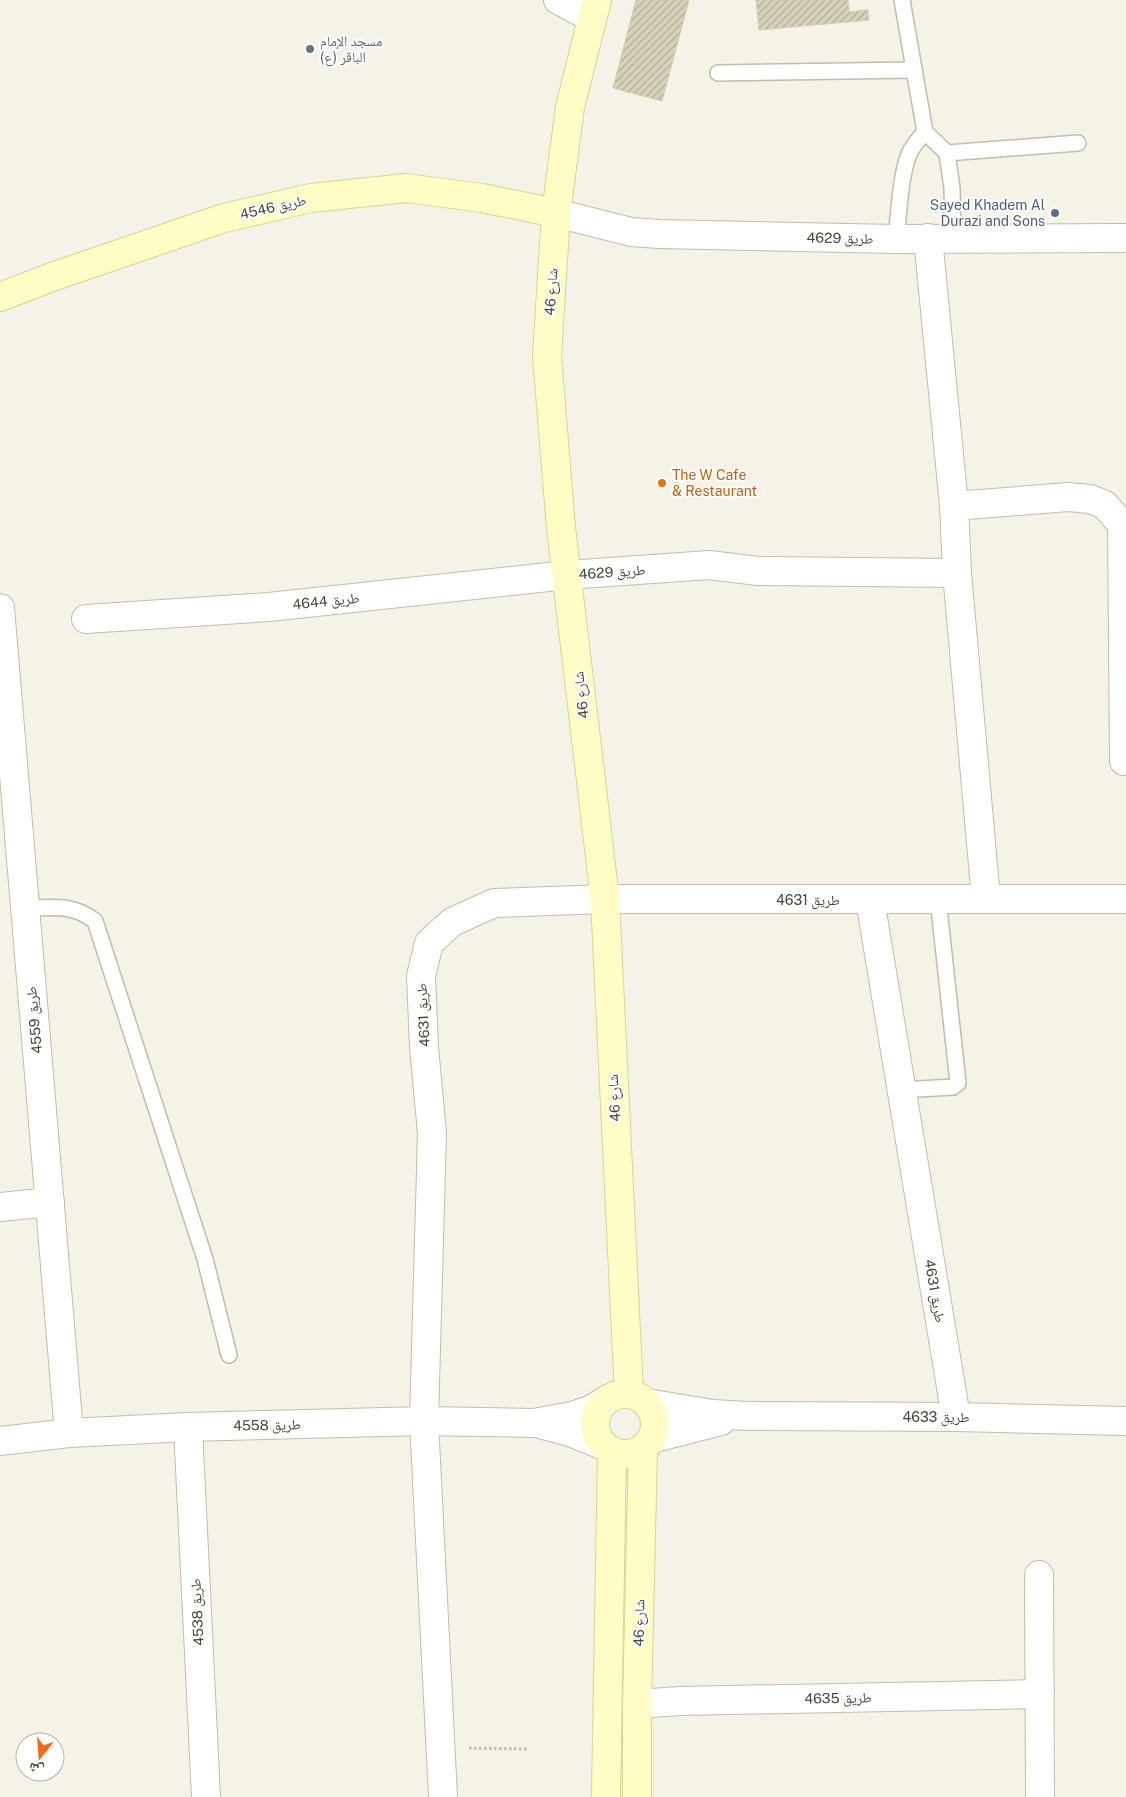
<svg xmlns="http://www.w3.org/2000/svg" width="1126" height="1797" font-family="'Public Sans','Noto Naskh Arabic',sans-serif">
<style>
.building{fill:url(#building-hatch);stroke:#d3ccae}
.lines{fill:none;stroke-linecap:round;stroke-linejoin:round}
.lane-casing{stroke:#c1bda8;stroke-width:18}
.street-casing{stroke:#c1bda8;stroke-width:30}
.secondary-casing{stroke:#d8d493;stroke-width:30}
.path{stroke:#c4bd98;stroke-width:3;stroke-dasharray:2.5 2.5;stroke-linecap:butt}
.lane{stroke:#fff;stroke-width:15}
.street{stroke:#fff;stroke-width:28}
.secondary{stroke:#fffdc6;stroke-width:28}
.worship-dot{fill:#6b7280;stroke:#fff;stroke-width:2}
.service-dot{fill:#5c6f8a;stroke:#fff;stroke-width:2}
.food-dot{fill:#e8710a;stroke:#fff;stroke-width:2}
.labels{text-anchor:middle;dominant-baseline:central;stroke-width:4;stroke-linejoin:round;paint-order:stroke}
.worship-label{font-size:14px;fill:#5b616d;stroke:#fff;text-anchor:start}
.service-label{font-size:14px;fill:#4e5e75;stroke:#fff;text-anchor:end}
.street-label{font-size:14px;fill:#484535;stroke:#fff}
.food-label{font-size:14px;fill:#c56008;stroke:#fff;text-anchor:start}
</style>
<defs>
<pattern id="building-hatch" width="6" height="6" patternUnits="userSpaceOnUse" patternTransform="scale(1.25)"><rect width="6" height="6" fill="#d7d2bb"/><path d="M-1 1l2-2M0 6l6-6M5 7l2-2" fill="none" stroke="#b0ac99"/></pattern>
</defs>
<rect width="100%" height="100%" fill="#f5f3e7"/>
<g class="building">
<path d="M636,0H689L662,101L613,88Z"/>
<path d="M756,0H848L849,12L868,10L869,20L759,30Z"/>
</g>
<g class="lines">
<g class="lane-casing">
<g id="lane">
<path d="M902,0L925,132L947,153L952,188L953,238"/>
<path d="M718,73L914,70"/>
<path d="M947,153L1078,143"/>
<path d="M896,239C899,214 900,177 909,154C913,145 919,139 925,132"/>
<path d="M25,908C52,908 72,903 95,921L205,1259L229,1355"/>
<path d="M901,1090L953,1087L958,1083L938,899"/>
</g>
</g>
<g class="street-casing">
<g id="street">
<path d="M558,0L592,18"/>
<path d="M556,213L631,232L659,234L896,239L1126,238"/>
<path d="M928,238L954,506L957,573L986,899"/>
<path d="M954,506L1068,497L1090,499L1105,505L1122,525L1124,761"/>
<path d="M0,608L69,1433"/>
<path d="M86,619L269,607L567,575L709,565L758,571L957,573"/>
<path d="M870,900L956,1417"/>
<path d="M0,1207L50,1202"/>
<path d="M647,1403L713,1414L747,1416L956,1417L1126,1421"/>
<path d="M543,1425L570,1432L605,1446"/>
<path d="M188,1427L206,1797"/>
<path d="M651,1439L721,1421"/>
<path d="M0,1441L69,1433L188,1427L424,1421L534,1423L572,1416L590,1410L607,1400"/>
<path d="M1039,1575L1040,1797"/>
<path d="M637,1704L680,1701L1040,1694"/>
<path d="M443,1797L424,1421L432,1133L424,1047L421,976L429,943L452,922L494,903L605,899H1126"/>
</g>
</g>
<g class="secondary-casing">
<g id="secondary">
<path d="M597,0L570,107L556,213L547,356L561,528L605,899L629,1394"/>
<path d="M0,297L52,277L224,218L311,198L406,188L482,198L556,213"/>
<circle cx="625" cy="1424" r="30"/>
<path d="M606,1797L612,1451"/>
<path d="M637,1797V1704L643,1448"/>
</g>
</g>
<path class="path" d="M469,1748L527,1749"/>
<use href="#lane" class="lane"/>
<use href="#street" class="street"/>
<use href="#secondary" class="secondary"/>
</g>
<circle class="worship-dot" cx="310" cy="49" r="5"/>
<circle class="service-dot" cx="1055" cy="213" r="5"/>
<circle class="food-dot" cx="662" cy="483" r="5"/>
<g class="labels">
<g class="worship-label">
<text x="320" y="41">مسجد الإمام<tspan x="320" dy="16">الباقر (ع)</tspan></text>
</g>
<g class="service-label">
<text x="1045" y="205">Sayed Khadem Al<tspan x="1045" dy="16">Durazi and Sons</tspan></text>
</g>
<g class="street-label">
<text transform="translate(273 207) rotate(-13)">طريق 4546</text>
<text transform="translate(840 238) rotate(1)">طريق 4629</text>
<text transform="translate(551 292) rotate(-86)">شارع 46</text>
<text transform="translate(612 572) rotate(-4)">طريق 4629</text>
<text transform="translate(326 601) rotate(-6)">طريق 4644</text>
<text transform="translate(581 695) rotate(-97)">شارع 46</text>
<text x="808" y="900">طريق 4631</text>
<text transform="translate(423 1015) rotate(-93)">طريق 4631</text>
<text transform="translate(34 1020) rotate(-95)">طريق 4559</text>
<text transform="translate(614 1098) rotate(-93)">شارع 46</text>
<text transform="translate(935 1291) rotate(80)">طريق 4631</text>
<text x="936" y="1417">طريق 4633</text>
<text transform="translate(267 1425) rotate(-1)">طريق 4558</text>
<text transform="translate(197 1612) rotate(-93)">طريق 4538</text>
<text transform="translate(639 1623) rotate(-89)">شارع 46</text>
<text transform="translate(838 1698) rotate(-1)">طريق 4635</text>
</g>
<g class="food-label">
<text x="672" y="475">The W Cafe<tspan x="672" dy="16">&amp; Restaurant</tspan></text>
</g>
</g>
<g transform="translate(40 1757) rotate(197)"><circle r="24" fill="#ffffff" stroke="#b6b5ae"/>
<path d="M0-4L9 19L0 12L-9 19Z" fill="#ff6713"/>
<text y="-8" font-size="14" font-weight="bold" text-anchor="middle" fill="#484535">ش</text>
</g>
</svg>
